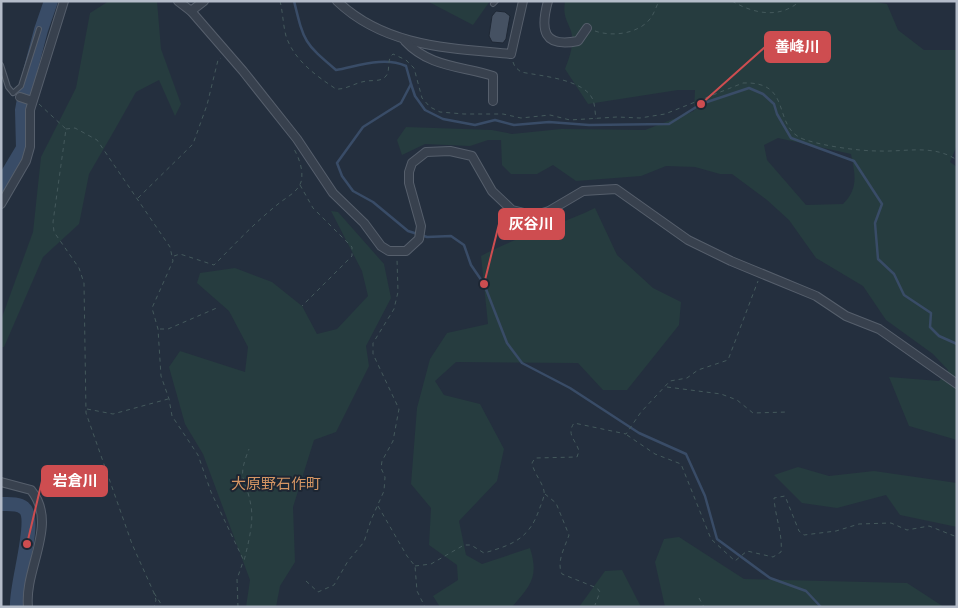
<svg xmlns="http://www.w3.org/2000/svg" width="958" height="608" font-family="'Titillium Web','Noto Sans JP',sans-serif">
<style>
.green{fill:#263c3f;fill-rule:evenodd}
.lines{fill:none;stroke-linecap:round;stroke-linejoin:round}
.stream{stroke:#394c67;stroke-width:2.5}
.river{stroke:#394c67;stroke-width:14}
.building{fill:#455162;stroke:#1f2835}
.service-casing{stroke:#565f6c;stroke-width:6}
.minor-casing{stroke:#565f6c;stroke-width:10}
.path{stroke:#44595c;stroke-width:1;stroke-dasharray:4 4;stroke-linecap:butt}
.service{stroke:#38414e;stroke-width:4}
.minor{stroke:#38414e;stroke-width:8}
.labels{text-anchor:middle;dominant-baseline:central;stroke-width:4;stroke-linejoin:round;paint-order:stroke}
.neighbourhood-label{font-size:15px;fill:#d59563;stroke:#1d2633}
.leader{fill:none;stroke:#ce4d50;stroke-width:2}
.callout-dot{fill:#ce4d50;stroke:#1d2633;stroke-width:2}
.callout{fill:#ce4d50;stroke:#ce4d50;stroke-width:2}
.callout-label{font-size:15px;text-anchor:middle;font-weight:bold;fill:#fff}
</style>
<rect width="100%" height="100%" fill="#242f3e"/>
<g class="green">
<path d="M109,1H157L161,49L181,104L175,116L159,80L136,92L114,131L89,174L79,224L43,257L4,347H1V320L33,232L41,157L76,88L90,13Z"/>
<path d="M427,1H490L473,25Z"/>
<path d="M565,1H869L887,4L898,30L924,50H957V145L950,162L957,167V440L909,426L889,377L939,381L948,370L933,354L886,320L863,286L816,258L789,220L767,200L732,174H720L695,167L666,166L641,176L576,181L553,165L537,174H511L502,165L501,140H488L470,146L425,144L402,155L397,140L406,127L492,130L512,134L561,129L645,130L694,111L695,90H678L588,104L565,69C569,58 575,44 571,31C566,18 563,16 565,1ZM778,138L851,154C855,174 859,188 843,204L806,205L767,160L764,145Z"/>
<path d="M595,208L617,255L653,288L681,302L679,325L627,390H603L578,363L456,362L435,381L444,395L480,404L504,449L497,481L459,521L466,555L482,564L530,548C539,577 531,585 512,607H440L433,596L458,580L457,565L429,545L431,508L411,484L417,408L430,359L447,333L488,324L481,256C518,236 558,226 595,208Z"/>
<path d="M331,211L338,212L384,264L391,298L366,346L369,366L336,432L314,440L293,507L295,562L280,586L276,607H246L250,580L203,454L185,424L169,367L180,351L245,372L248,347L229,311L197,283L200,273L235,268L272,282L302,306L317,334L337,329L368,296L362,271Z"/>
<path d="M798,467L829,476L874,471L957,483V527L900,515L886,495L837,508L802,503L774,475Z"/>
<path d="M679,537L744,579L907,583L944,607H665L655,562L664,539Z"/>
<path d="M622,570L641,607H579L605,571Z"/>
</g>
<g class="lines">
<g class="stream">
<path d="M294,1C304,42 304,43 336,70C358,66 384,56 406,66L411,84L401,103L363,127L337,163L342,176L353,191L373,202L408,231L427,237L451,236L464,245L471,265L484,284L507,343L522,363L570,388L639,433L686,454L705,496L717,539L770,578L806,591L821,607"/>
<path d="M411,84L415,96L425,110L443,119L475,125L495,120L514,125L549,122L589,125L669,124L701,104L749,88L763,94L774,104L777,114L791,138L854,161L882,204L875,223L878,259L894,274L904,295L931,313L930,327L939,336L957,344"/>
</g>
<g class="river">
<path d="M1,185L23,148L22,110L27,83L41,30L51,1"/>
<path d="M1,504C9,504 18,503 24,508C38,519 15,585 17,607"/>
</g>
</g>
<path class="building" d="M496,11L505,12L510,16L506,39L503,43L492,42L489,36L492,16Z"/>
<g class="lines">
<g class="service-casing">
<g id="service">
<path d="M493,4L496,1"/>
<path d="M1,65L8,87L13,93"/>
<path d="M13,93L21,86L39,29"/>
</g>
</g>
<g class="minor-casing">
<g id="minor">
<path d="M178,1L191,11L243,71L297,139L333,193L364,223L381,246L389,251H406L419,239L421,226L409,183V172L412,163L426,152L450,151L472,156L492,191L512,210L528,214L536,215L549,211L583,191L616,189L688,240L731,261L816,296L846,316L879,329L957,384"/>
<path d="M337,1C385,47 449,48 511,54L523,1"/>
<path d="M548,1C540,30 543,48 578,41L587,28"/>
<path d="M191,11L204,1"/>
<path d="M405,41C429,67 461,66 493,76V101"/>
<path d="M20,97L29,100"/>
<path d="M1,204L26,161L30,147V110L64,1"/>
<path d="M1,482L31,490C59,524 24,568 28,607"/>
</g>
</g>
<g class="path">
<path d="M280,1C283,13 283,25 286,36C294,60 315,75 336,89C346,90 356,82 367,81C373,80 381,82 386,76C391,70 386,60 393,54L406,60L414,68L422,98L430,107L440,112L464,114H503L521,118L550,115L570,120L617,117L640,118L665,114L743,83C794,81 771,126 803,139C823,146 858,151 879,151C906,152 933,144 957,160"/>
<path d="M732,1C754,14 780,19 800,1"/>
<path d="M595,31C612,37 638,34 650,19C654,14 656,7 659,1"/>
<path d="M513,62L515,67L521,72C540,76 585,79 593,100C595,105 595,113 596,119"/>
<path d="M39,104L66,129L53,222L54,232L79,268L84,283L86,413L132,544L154,593L156,600L154,607"/>
<path d="M66,129L75,128L97,140L170,247L173,261L152,308L158,329L161,376L169,399L172,416L198,455L211,492L244,561C248,544 254,523 251,506C246,476 236,482 249,449"/>
<path d="M300,185L313,208L352,247V256L302,306"/>
<path d="M138,198L193,144L207,105L218,60L221,58"/>
<path d="M174,256L180,254L214,265C236,243 257,220 282,201C289,196 298,191 301,182C304,171 299,158 294,149"/>
<path d="M160,329H168L219,307"/>
<path d="M667,387L721,394L737,400L753,413L787,412"/>
<path d="M87,409L113,414L168,399"/>
<path d="M627,435L655,454L681,464L711,539L735,561L747,551L773,557L781,552C783,535 775,516 774,498L785,496L799,531L804,535L836,531L859,524L891,523L907,530L929,526L957,537"/>
<path d="M545,494L556,503L569,535C565,547 556,562 562,574L597,588L600,592L595,605"/>
<path d="M378,506L407,556L415,566L417,591L425,607"/>
<path d="M415,566L431,564L464,545H471L484,553C512,545 529,539 539,510C541,504 545,497 544,491C542,481 534,474 532,463L535,458L577,457L579,451C576,440 566,435 574,423L626,434L641,412L670,381L687,378L698,370L728,360L758,281"/>
<path d="M306,581L318,592L334,585L348,561L364,542L371,520L384,491L385,477L381,468L382,461L393,441L399,409L373,354V343L394,309L398,292L397,259"/>
<path d="M154,593L163,607"/>
<path d="M699,598L704,607"/>
<path d="M238,607L237,579L243,562"/>
</g>
<use href="#service" class="service"/>
<use href="#minor" class="minor"/>
</g>
<g class="labels">
<g class="neighbourhood-label">
<text x="276" y="483">大原野石作町</text>
</g>
</g>
<path class="leader" d="M701 104L765 47M484 284L499 224M27 544L42 481"/>
<g class="callout-dot">
<circle cx="701" cy="104" r="5"/>
<circle cx="484" cy="284" r="5"/>
<circle cx="27" cy="544" r="5"/>
</g>
<g class="callout">
<rect x="765" y="32" width="65" height="30" rx="5"/>
<rect x="499" y="209" width="65" height="30" rx="5"/>
<rect x="42" y="466" width="65" height="30" rx="5"/>
</g>
<g class="callout-label">
<text x="797" y="52">善峰川</text>
<text x="531" y="229">灰谷川</text>
<text x="75" y="486">岩倉川</text>
</g>
<rect width="958" height="608" fill="none" stroke="#b4bcc9" stroke-width="5"/>
</svg>
